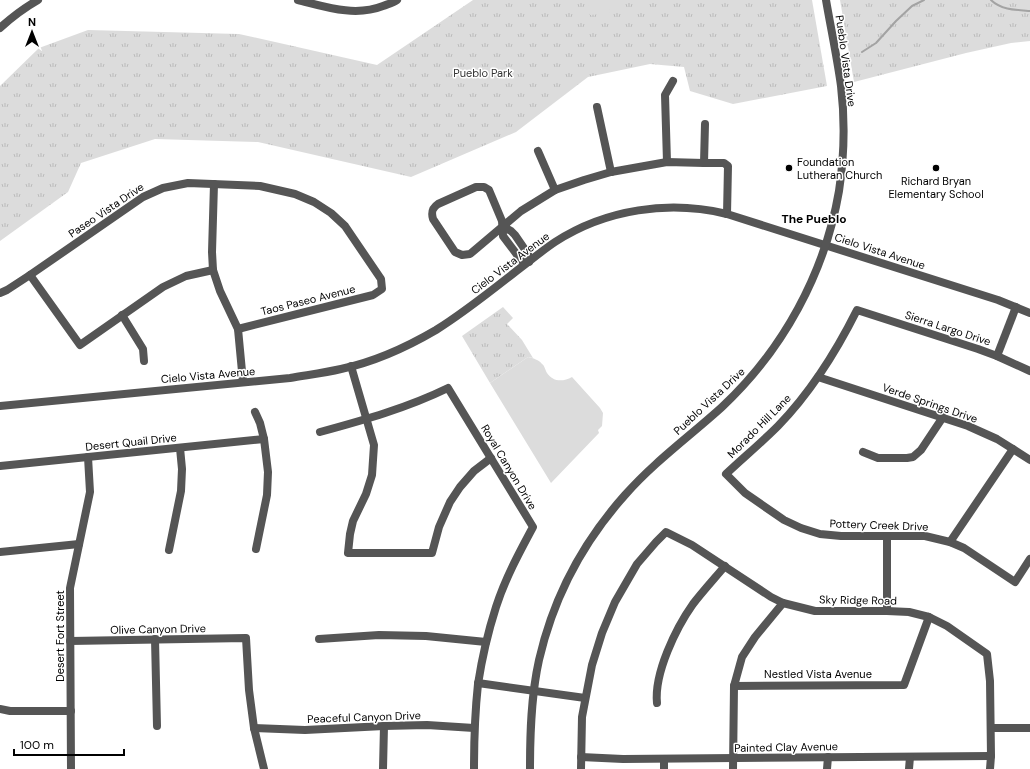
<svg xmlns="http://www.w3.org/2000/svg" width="1030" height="769" font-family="'DM Sans',sans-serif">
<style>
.park{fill:url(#park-tufts)}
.pitch{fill:#dcdcdc}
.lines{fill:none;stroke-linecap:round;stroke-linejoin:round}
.stream{stroke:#a3a3a3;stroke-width:2}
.minor{stroke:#555;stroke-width:8}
.poi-dot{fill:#000;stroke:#fff;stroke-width:1.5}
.labels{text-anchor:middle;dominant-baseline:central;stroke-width:3;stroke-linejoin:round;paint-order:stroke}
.street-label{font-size:11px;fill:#000;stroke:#fff}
.park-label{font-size:11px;fill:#333;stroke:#fff}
.poi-label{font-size:11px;fill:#000;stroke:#fff;text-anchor:start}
.neighbourhood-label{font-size:12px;font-weight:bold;fill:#000;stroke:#fff}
</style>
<defs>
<pattern id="park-tufts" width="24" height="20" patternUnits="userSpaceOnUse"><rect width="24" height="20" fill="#dcdcdc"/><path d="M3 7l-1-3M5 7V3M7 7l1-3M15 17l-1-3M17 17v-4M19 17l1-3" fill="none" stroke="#bbb"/></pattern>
</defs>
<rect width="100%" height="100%" fill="#fff"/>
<g class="park">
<path d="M473,0H812L827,86L733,104L690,91L684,67L650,64L588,77L516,132L411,177L258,142L155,139L81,163L68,192L0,241V86L39,48L88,30L239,34L377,65Z"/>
<path d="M840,0H1030V41L1011,43L966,53L854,82Z"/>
<path d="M503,307L513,318L507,324L522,340L533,358L528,357L490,383L462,336Z"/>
</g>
<g class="pitch">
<path d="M602,0H609L610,13L590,15L588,2Z"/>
<path d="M528,357C533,358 539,360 542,364C545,366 545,370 547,373C553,382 563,382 572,377L600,408L603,413L602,426L598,430L599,433L551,483L490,383Z"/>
</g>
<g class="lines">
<g class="stream">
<path d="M991,0C1001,10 1017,10 1030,11"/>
<path d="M862,52L876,43L896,21L912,6L924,0"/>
</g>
<g class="minor">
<path d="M298,0C326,7 355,17 383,6C388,4 393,3 397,0"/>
<path d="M0,28C12,17 24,8 38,0"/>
<path d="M597,107L611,172"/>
<path d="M538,151L555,190"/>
<path d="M667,162L665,95L673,81"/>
<path d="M704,163L705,124"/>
<path d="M214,184L212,252L213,270L220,291L238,329L243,382"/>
<path d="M502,226L511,231L515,235L528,254L529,262L521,260L503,236L502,221L489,190L484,187H476L438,204C432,208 431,212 433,219L455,252L462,255L470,254L521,211L555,190L584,180L611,172L667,162L704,163H724L728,166L727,214"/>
<path d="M30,275L80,345L163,287L186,276L213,270"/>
<path d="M0,293L7,290L30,275L143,197L163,188L188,183L260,186L295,194L314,202L331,213L345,226L381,279L382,289L373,295L238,329"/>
<path d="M122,315L143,349L144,361"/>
<path d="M997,356L1016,307"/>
<path d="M351,366L374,445L372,475L366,494L353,521L350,534L348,553H432L439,527L450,502L460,487L474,471L491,458"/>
<path d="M1030,371L997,356L978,349L857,310C836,352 811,392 778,426C761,443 743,458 726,474L745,493L784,520L801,528L820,534L841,536H925L950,542L964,548L1015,582L1030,559"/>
<path d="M818,377L968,426L997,439L1030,460"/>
<path d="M0,406L290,378C307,375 324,373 341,369C374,362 407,347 436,330C465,312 492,290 519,269C531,260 543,250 555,242C606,209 669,200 727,214L998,300L1030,313"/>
<path d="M255,412L260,423L264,439L268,472L267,495L256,549"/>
<path d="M320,432C364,420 407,408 448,388L533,527C519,553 505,579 496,607C488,632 482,658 478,684C475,712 474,741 474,769"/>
<path d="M863,452L878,458H907L913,457L921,450L943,417"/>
<path d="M0,466L264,439"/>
<path d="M887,536V611"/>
<path d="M950,542L1013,449"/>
<path d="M169,550L181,491L182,469L180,448"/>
<path d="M0,552L79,544"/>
<path d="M155,639L157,726"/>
<path d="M319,639L379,635L426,636L486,642"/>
<path d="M70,641L246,638L249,690L254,728L264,769"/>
<path d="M478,683L585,698"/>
<path d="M734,686L904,685L929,617"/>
<path d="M657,703C654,673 676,628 693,604C703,591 714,579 725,566"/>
<path d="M0,709L10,711H71"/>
<path d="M254,728L305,730L384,726L427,725L474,728"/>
<path d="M991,728H1030"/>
<path d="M581,757L623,759L991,756"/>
<path d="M71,769L70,588L90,492L88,457"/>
<path d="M383,769L384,726"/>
<path d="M530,769C530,733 531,696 539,660C553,599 583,542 625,495C654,462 690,436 722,407C783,350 825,273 839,191C844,158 845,120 841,86C837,57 831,29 826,0"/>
<path d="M581,769L582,717L592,665L602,633L615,602L637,564L656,542L666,532L692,545L771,597L783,603L815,611H887L909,612L929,617L947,626L987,654L990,681L991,756L990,769"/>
<path d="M664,769V759"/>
<path d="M733,769L734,686L742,657L755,637L783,603"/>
<path d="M827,769L828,757"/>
<path d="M909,769L910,757"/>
</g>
</g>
<g class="poi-dot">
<circle cx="789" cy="168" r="4"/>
<circle cx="936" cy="168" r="4"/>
</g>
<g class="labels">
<g class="street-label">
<text transform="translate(846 61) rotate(82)">Pueblo Vista Drive</text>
<text transform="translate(106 210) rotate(-34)">Paseo Vista Drive</text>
<text transform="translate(880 251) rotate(18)">Cielo Vista Avenue</text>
<text transform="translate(510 263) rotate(-37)">Cielo Vista Avenue</text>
<text transform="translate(308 300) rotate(-14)">Taos Paseo Avenue</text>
<text transform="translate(948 328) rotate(18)">Sierra Largo Drive</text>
<text transform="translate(208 375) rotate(-5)">Cielo Vista Avenue</text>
<text transform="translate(709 401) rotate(-43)">Pueblo Vista Drive</text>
<text transform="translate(930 403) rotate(19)">Verde Springs Drive</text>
<text transform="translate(759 426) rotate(-45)">Morado Hill Lane</text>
<text transform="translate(131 442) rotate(-6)">Desert Quail Drive</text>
<text transform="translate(509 467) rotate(59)">Royal Canyon Drive</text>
<text transform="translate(879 525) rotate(2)">Pottery Creek Drive</text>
<text transform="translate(858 600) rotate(1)">Sky Ridge Road</text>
<text transform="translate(158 629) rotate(-1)">Olive Canyon Drive</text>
<text transform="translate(60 636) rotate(-90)">Desert Fort Street</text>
<text x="818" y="674">Nestled Vista Avenue</text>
<text transform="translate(364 717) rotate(-2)">Peaceful Canyon Drive</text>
<text transform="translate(786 747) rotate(-1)">Painted Clay Avenue</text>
</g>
<g class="park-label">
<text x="483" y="73">Pueblo Park</text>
</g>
<g class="poi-label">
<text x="797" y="162">Foundation<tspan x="797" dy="13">Lutheran Church</tspan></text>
<text x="936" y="181" text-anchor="middle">Richard Bryan<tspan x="936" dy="13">Elementary School</tspan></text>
</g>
<g class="neighbourhood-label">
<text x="814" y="219">The Pueblo</text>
</g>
</g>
<g transform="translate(32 32)" stroke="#ffffff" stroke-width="3" paint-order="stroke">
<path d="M0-3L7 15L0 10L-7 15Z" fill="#000000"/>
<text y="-6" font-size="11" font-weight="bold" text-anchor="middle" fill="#000000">N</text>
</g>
<path d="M14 749v6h110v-6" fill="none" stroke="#000000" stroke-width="2"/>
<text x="20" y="749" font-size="12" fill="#000000" stroke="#ffffff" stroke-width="3" paint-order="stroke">100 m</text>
</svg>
